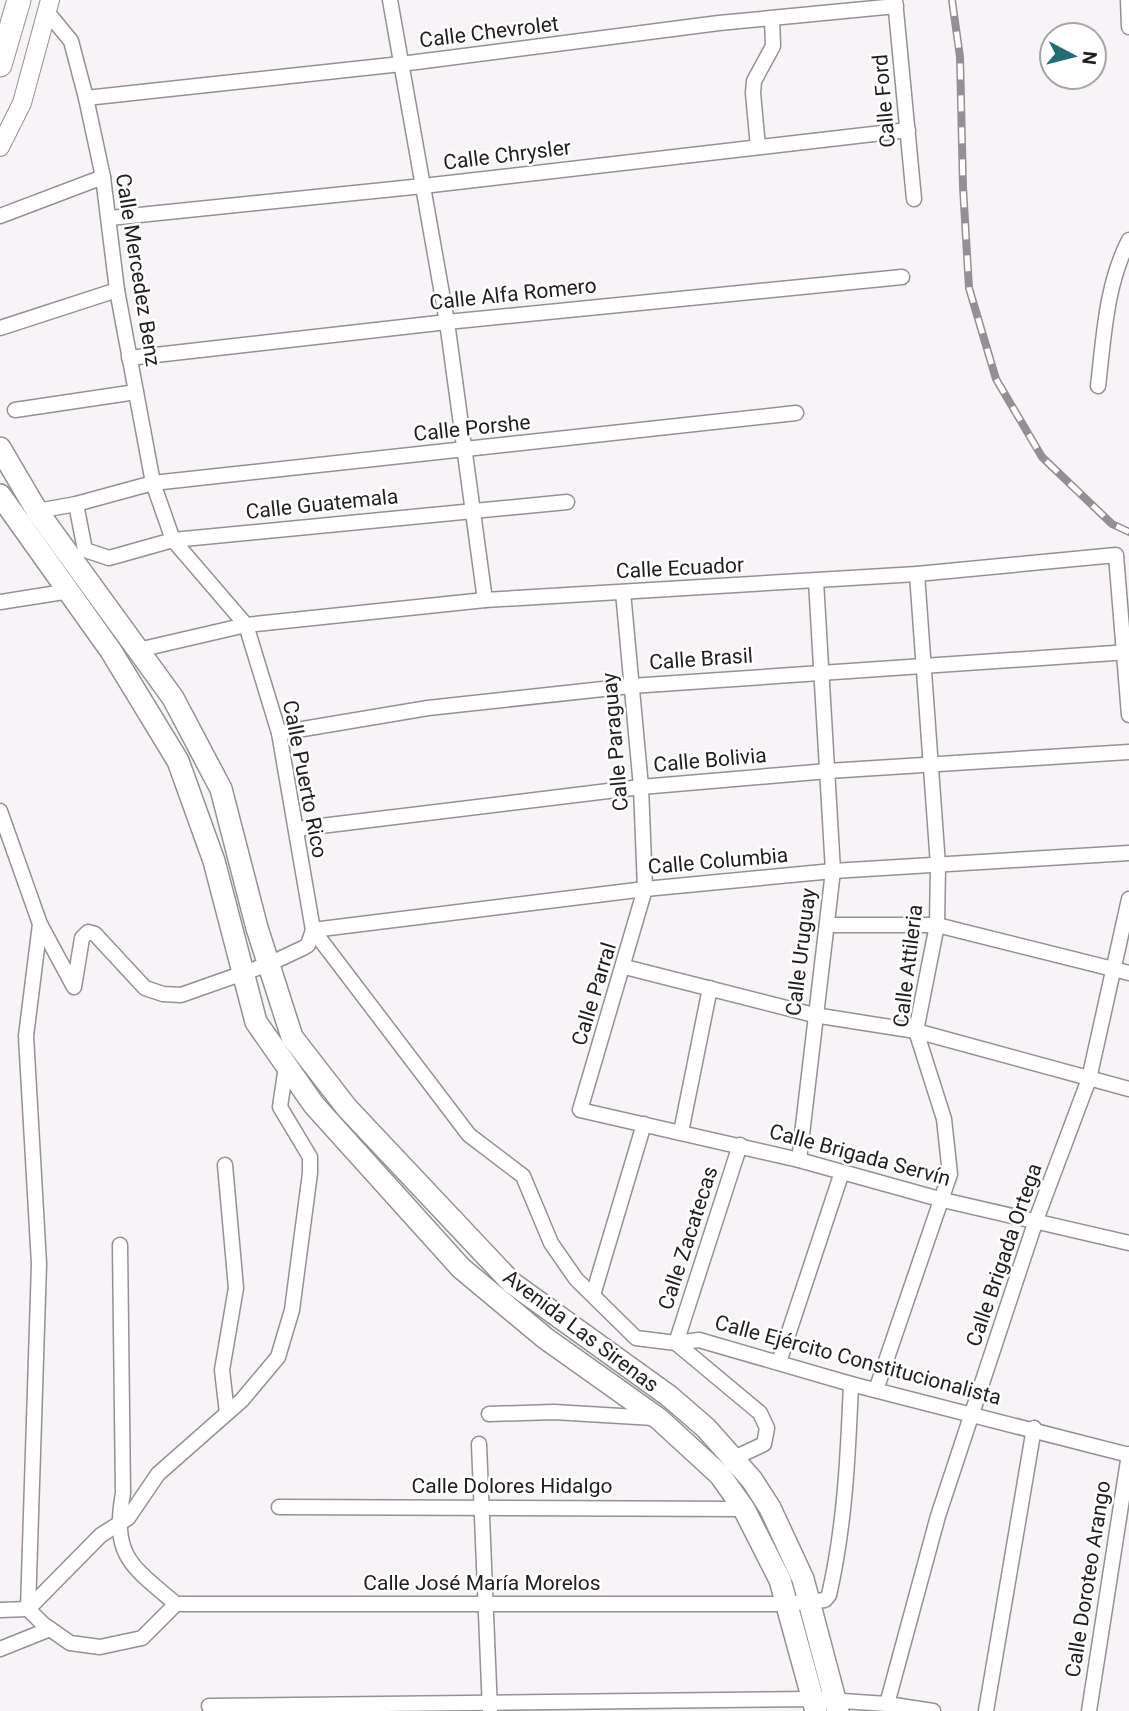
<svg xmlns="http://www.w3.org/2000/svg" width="1129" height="1711" font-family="Roboto,sans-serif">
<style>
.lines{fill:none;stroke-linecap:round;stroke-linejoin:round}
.minor-casing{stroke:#949195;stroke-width:17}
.tertiary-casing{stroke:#949195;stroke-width:20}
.secondary-casing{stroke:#949195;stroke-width:24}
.primary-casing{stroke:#949195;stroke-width:25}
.minor{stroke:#fff;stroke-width:14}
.tertiary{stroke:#fff;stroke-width:18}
.secondary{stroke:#fff;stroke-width:21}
.primary{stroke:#fff;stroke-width:23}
.rail-casing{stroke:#939093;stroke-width:8}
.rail{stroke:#fff;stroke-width:5;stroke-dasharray:16;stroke-linecap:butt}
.labels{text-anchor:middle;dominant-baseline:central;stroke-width:5;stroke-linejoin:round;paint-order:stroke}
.street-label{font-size:21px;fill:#1f1e20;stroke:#fff}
</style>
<rect width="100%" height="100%" fill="#f7f3f7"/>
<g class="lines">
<g class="minor-casing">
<g id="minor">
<path d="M390,0L447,322L485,600"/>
<path d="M895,0L914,199"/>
<path d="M1128,0L1129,27"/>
<path d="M48,13L71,41L86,98L103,177L117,290L153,483L173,540L246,625L279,733L313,930L469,1135L523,1176L551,1243L576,1279L636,1338L676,1343L699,1340L851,1384L1129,1455"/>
<path d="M86,98L401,64L719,23L896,6"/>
<path d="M758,147L753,93L754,81L773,46L772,19"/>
<path d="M0,216L103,177"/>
<path d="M110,218L423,186L908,130"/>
<path d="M0,328L117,290"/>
<path d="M129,358L447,322L902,277"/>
<path d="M1098,386C1104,335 1106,285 1129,240"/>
<path d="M15,410L136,392"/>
<path d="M76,504L85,550L109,558L173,540L567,502"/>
<path d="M37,511L76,504L153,483L796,413"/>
<path d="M623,592L641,787L645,889L580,1110L799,1160L943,1200L1129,1243"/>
<path d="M0,602L70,591"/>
<path d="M138,650L246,625L485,600L917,574L1116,555L1129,715"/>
<path d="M279,733L428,708L631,686L1129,652"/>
<path d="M0,811L40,924L74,987L82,938L88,932L95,934L145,988L163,994L181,995L269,964L303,948L308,945L313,930"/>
<path d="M296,829L641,787L828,771L1129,752"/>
<path d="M40,924L26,1036L39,1264L28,1609L43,1624L70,1643L100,1647L142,1638L176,1604"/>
<path d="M827,925H937L1129,973"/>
<path d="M313,930L645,889L833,871L1129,853"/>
<path d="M625,967L814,1015L916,1031L1129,1089"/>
<path d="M681,1132L710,988"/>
<path d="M799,1160L833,871L816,581"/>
<path d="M225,1165L236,1288L222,1370L227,1413"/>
<path d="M120,1245L123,1493C112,1556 130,1565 176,1604"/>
<path d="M593,1295L644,1124"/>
<path d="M779,1362L842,1172"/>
<path d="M876,1390L950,1174L944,1119L916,1031L937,925L938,865L917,574"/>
<path d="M489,1414L554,1412L654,1418"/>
<path d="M479,1444L490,1711"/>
<path d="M734,1458L764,1444L767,1428L760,1413L676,1343L740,1145"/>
<path d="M279,1507L744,1509"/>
<path d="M176,1604H787L825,1600L829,1595C845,1525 848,1456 851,1384"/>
<path d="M28,1609L101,1535L128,1518L158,1474L242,1400L278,1357L292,1310L310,1173V1157L280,1107L286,1066"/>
<path d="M0,1610L28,1609"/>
<path d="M0,1649L50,1629"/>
<path d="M887,1704L938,1516L1036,1220L1089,1079L1129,899"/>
<path d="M209,1706L813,1699L887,1704L933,1711"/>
<path d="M986,1711L1034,1428"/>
<path d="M1089,1711L1129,1454"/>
</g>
</g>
<g class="tertiary-casing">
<path id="tertiary" d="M0,147L22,103L50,0"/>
</g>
<g class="secondary-casing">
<g id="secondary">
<path d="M0,448L37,511L173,698L221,789L257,928L292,1037L347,1108L512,1283L669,1396L706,1428L752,1480L770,1508L803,1579L838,1711"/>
<path d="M0,495L111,651L178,761L214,861L256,1022L314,1105L461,1268L545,1338L659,1419L720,1475L744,1509L780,1580L816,1711"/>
</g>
</g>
<g class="primary-casing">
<path id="primary" d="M0,65L19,0"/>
</g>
<use href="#minor" class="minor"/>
<use href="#tertiary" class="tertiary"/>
<use href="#secondary" class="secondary"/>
<use href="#primary" class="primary"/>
<g class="rail-casing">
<path id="rail" d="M952,0L960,57L963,187L969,288L996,379L1042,457L1112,524L1129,532"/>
</g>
<use href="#rail" class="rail"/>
</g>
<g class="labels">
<g class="street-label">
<text transform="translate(489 32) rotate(-7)">Calle Chevrolet</text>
<text transform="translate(884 101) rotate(-95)">Calle Ford</text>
<text transform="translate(507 155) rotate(-7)">Calle Chrysler</text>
<text transform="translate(138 270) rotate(81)">Calle Mercedez Benz</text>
<text transform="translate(513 294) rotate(-6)">Calle Alfa Romero</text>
<text transform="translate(472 428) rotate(-6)">Calle Porshe</text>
<text transform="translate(322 504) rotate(-6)">Calle Guatemala</text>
<text transform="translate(680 568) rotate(-3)">Calle Ecuador</text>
<text transform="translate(701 659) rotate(-4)">Calle Brasil</text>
<text transform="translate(615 742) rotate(-95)">Calle Paraguay</text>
<text transform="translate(710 760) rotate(-5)">Calle Bolivia</text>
<text transform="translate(305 779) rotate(79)">Calle Puerto Rico</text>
<text transform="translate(718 861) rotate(-5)">Calle Columbia</text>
<text transform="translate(801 952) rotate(-83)">Calle Uruguay</text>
<text transform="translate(908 966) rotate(-83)">Calle Attileria</text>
<text transform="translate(594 994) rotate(-73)">Calle Parral</text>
<text transform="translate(860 1155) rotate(15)">Calle Brigada Servín</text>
<text transform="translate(688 1238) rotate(-72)">Calle Zacatecas</text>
<text transform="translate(1004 1255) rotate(-71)">Calle Brigada Ortega</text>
<text transform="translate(581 1331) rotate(37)">Avenida Las Sirenas</text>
<text transform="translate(858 1360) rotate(15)">Calle Ejército Constitucionalista</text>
<text x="512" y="1486">Calle Dolores Hidalgo</text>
<text transform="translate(1088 1579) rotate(-81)">Calle Doroteo Arango</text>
<text x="482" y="1583">Calle José María Morelos</text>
</g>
</g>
<g transform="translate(1073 56) rotate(97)"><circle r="33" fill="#ffffff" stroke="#a5a5a6" stroke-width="2"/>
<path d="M0-5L12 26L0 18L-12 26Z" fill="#226d72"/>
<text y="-10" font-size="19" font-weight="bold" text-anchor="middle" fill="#1f1e20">N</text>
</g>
</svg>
